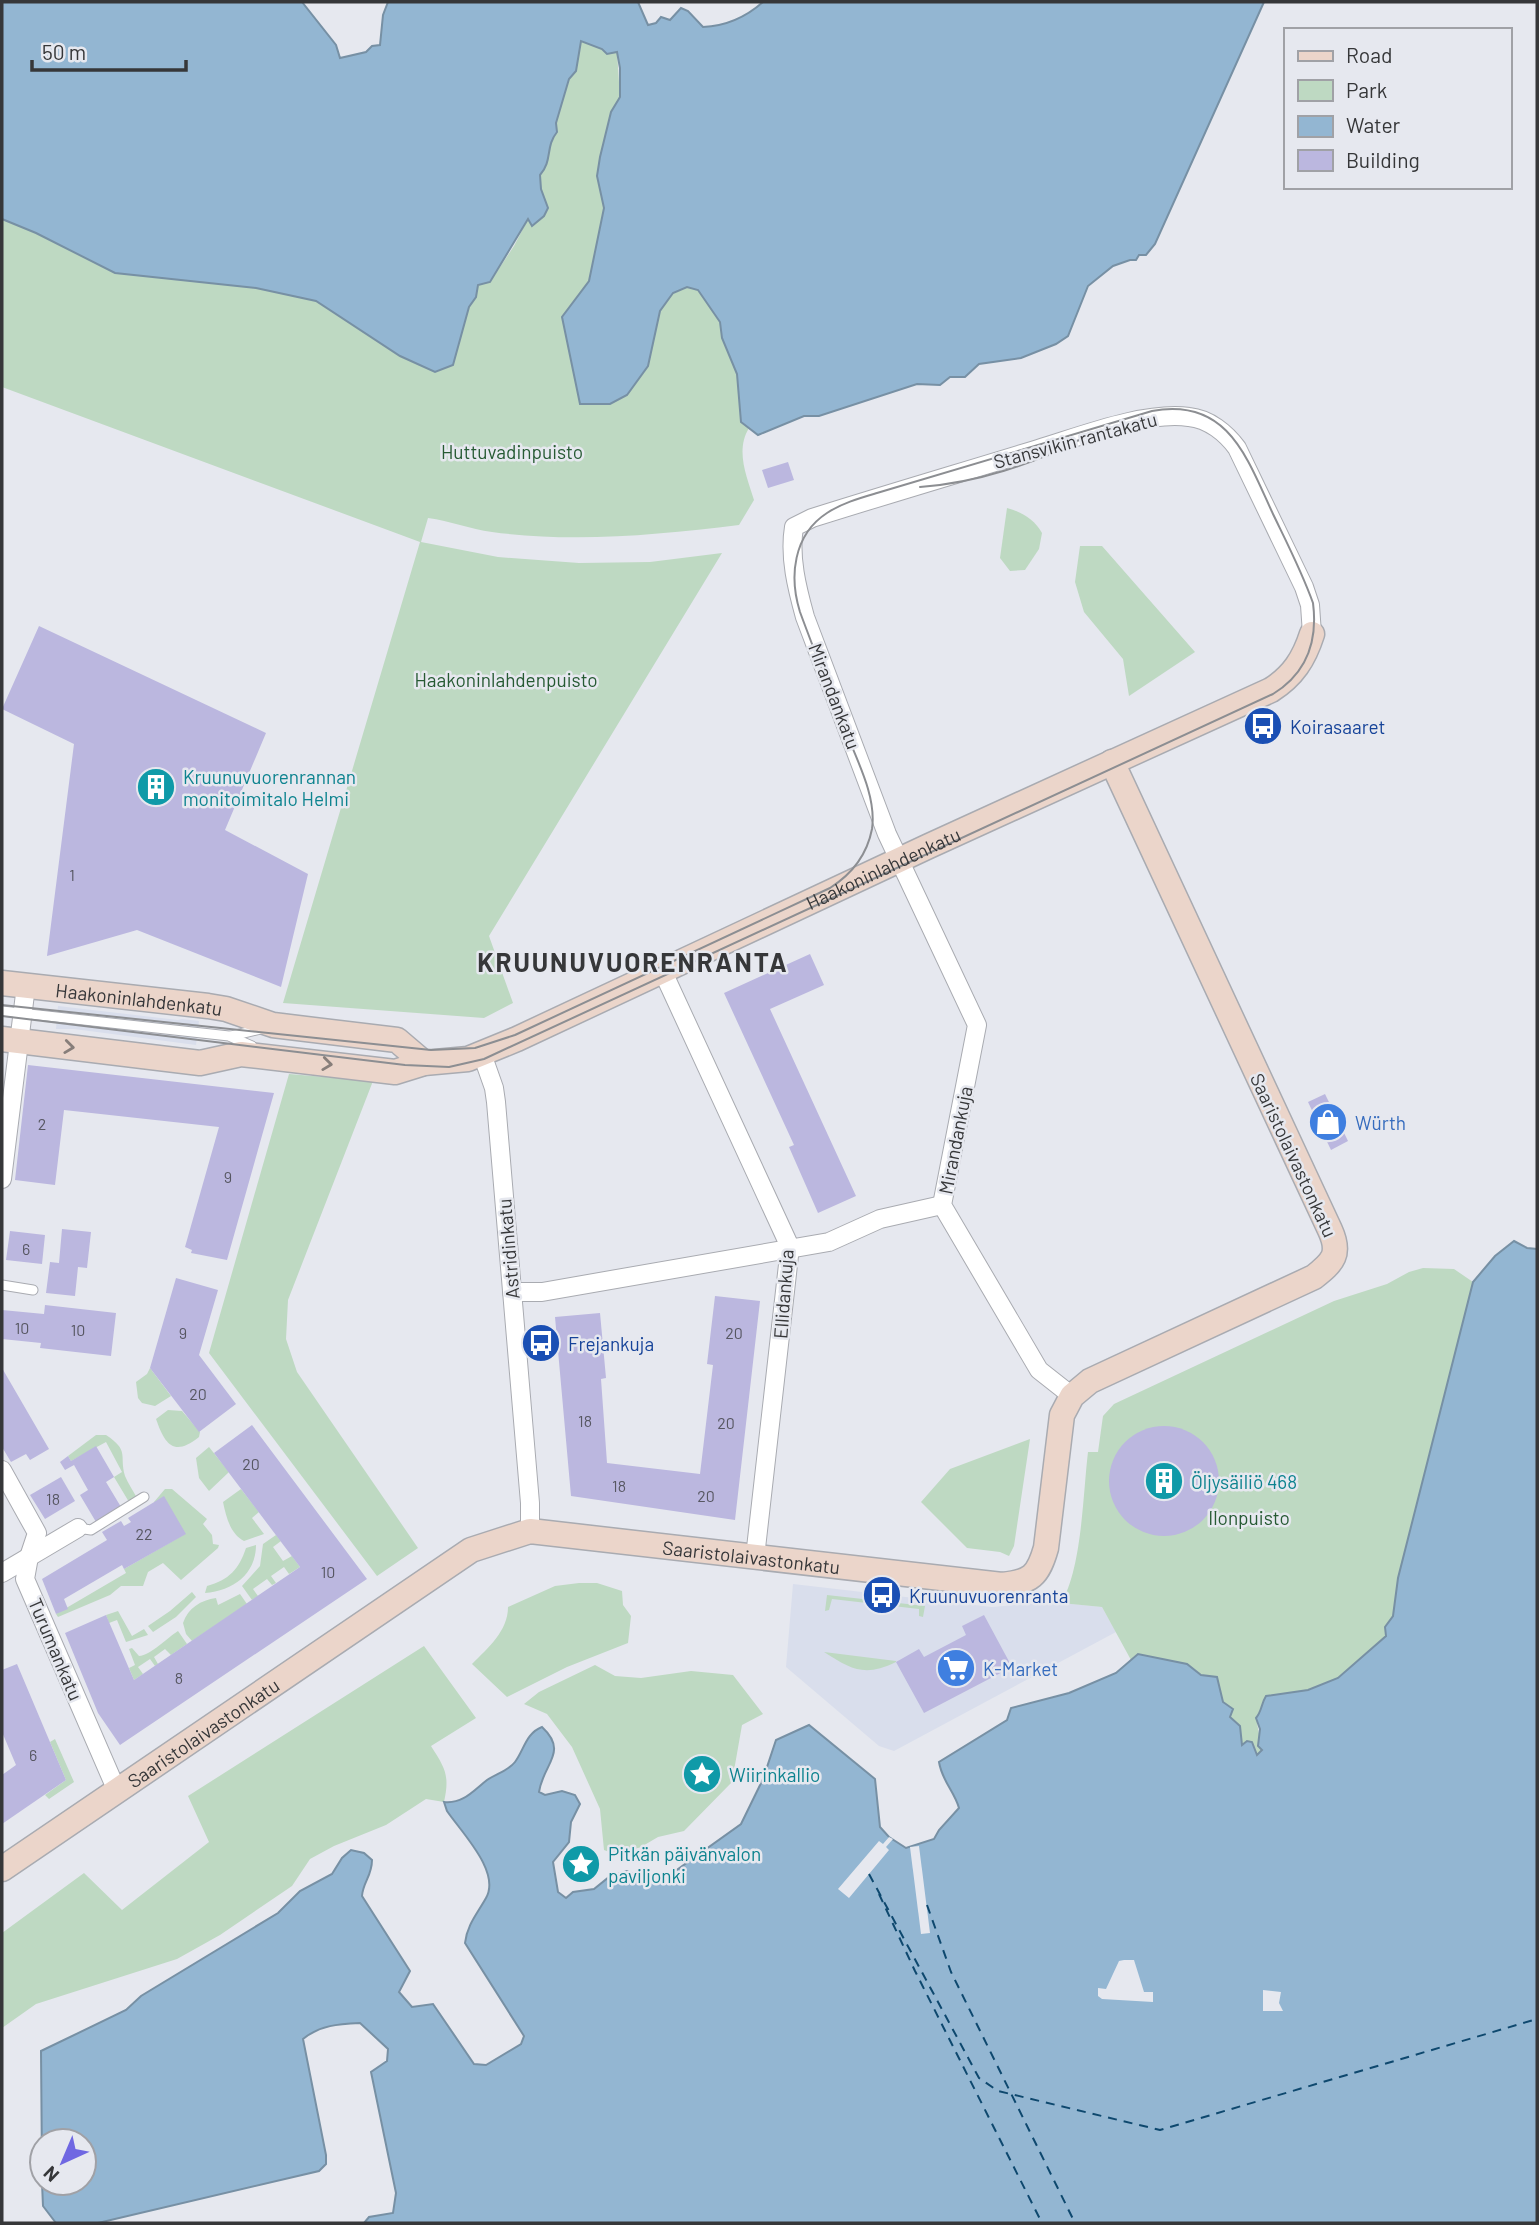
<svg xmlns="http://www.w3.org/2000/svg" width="1539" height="2225" font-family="Barlow,sans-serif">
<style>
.built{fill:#d9deec}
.green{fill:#bed9c2}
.water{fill:#93b6d2;stroke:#7790a4;stroke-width:2}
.pier{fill:#e6e8ef}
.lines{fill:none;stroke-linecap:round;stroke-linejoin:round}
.ferry{stroke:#0e486e;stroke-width:2;stroke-dasharray:9 7;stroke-linecap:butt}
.building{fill:#bbb7df}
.lane-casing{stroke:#a9abb1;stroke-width:11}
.street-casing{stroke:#a9abb1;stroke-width:20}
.secondary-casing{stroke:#a9abb1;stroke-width:27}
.lane{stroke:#fff;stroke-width:9}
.street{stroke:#fff;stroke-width:18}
.secondary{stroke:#ebd5ca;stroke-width:24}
.tram{stroke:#8c8e92;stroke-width:2}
.oneway{stroke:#877e7a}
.labels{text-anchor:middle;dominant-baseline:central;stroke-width:5;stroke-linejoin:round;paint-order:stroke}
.number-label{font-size:16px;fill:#575762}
.street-label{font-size:19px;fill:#363739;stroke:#e6e8ef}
.park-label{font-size:19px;fill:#265a33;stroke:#e6e8ef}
.transit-label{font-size:19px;fill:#164399;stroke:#e6e8ef;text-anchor:start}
.culture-label{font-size:19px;fill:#0d838f;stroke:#e6e8ef;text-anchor:start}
.shop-label{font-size:19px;fill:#366cbe;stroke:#e6e8ef;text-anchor:start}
.district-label{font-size:26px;font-weight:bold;letter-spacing:2px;fill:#363739;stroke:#e6e8ef}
</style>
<rect width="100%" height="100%" fill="#e6e8ef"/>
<g class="built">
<path d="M58,1006L178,1020L182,1019L199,1021L196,1045L74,1029H56Z"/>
<path d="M793,1584L992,1607L1052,1602L1102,1607L1116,1632L894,1751L879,1746L786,1667Z"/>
</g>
<g class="green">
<path d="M581,40L603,49L617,52L620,97L611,112L600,157L597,176L604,208L589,281L562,317L580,404H610L648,366L660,311L673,293L687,287L698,290L720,322L722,338L737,374L741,422L749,428C735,451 747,477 754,500L739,525C657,535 574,543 492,532C470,529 450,521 428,518L421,542L498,557L579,563L650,562L722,553L489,936L513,1003L484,1018L283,1003L420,542L2,387V180L283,264L341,316L400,356L436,372L453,365L469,306L476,297L478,285L490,282L514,246L528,219L532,225L541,189L540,175C553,161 545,147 557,132L555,123L569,79L576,71Z"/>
<path d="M1007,508C1022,512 1034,519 1042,533L1039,549L1025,570L1010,571L1000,558Z"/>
<path d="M1080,546H1102L1195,652L1129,696L1123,659L1084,612L1075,582Z"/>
<path d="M289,1074L373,1081L288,1300L286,1339L297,1372L418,1548L377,1576L209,1353Z"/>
<path d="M1423,1268L1454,1269L1473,1282L1398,1578L1393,1616L1385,1627L1386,1636L1338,1678L1308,1690L1266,1696L1257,1723L1262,1750L1257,1756L1252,1742L1247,1741L1242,1745L1223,1702L1196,1670L1138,1654L1131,1660L1102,1607L1061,1603C1082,1569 1083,1493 1088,1452H1098L1103,1416L1114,1404L1334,1301L1387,1284L1409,1272Z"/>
<path d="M150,1368L171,1396L155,1406L142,1403L138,1398L136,1382L147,1374Z"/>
<path d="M168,1410L182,1411L200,1432L199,1437C174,1457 165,1445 156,1419Z"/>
<path d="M96,1435H106C130,1451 119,1455 125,1476C128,1483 133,1491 137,1498L129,1502L114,1477L122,1472L106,1442L71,1461L68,1456Z"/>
<path d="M1030,1439L1014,1546L1009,1556L1000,1552L967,1548L921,1502L950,1469Z"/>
<path d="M209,1447L229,1472L209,1491L199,1478L196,1458Z"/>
<path d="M165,1489H172L207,1519L203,1524L212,1535L213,1544L219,1545L218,1548L181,1580L163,1563L148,1572L143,1586H121L110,1595L58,1617L56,1614L126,1573L124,1569L185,1534L154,1502Z"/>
<path d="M241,1489L259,1512L252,1518L264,1534L244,1541C230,1534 226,1516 223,1502Z"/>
<path d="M276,1535L281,1541L273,1547L283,1561L292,1556L300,1567L289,1574L284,1567L271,1576L276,1583L272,1585L267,1579L253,1589L258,1596L252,1600L242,1586L260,1566L263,1544Z"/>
<path d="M256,1545C256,1574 233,1591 205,1593L207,1586C229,1580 239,1569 246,1548Z"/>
<path d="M579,1583H597L622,1591L623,1605L631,1616L628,1643L567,1667L507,1697L472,1664C488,1648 508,1631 508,1607L555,1586Z"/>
<path d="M192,1592L196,1597L176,1617L153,1632L148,1626L170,1611Z"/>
<path d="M240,1594L247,1604L192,1641L186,1634L183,1623C188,1608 201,1600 216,1598L218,1605Z"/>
<path d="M827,1595L925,1606L923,1617L919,1616V1609L832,1599L829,1610L825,1611Z"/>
<path d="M118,1611L132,1636L144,1629L148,1635L126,1642L117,1620L109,1623L106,1615Z"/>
<path d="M178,1631L187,1644L171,1655L165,1649L154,1657L158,1664L155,1666L150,1659L138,1667L143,1674L134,1680L129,1668L135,1665L129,1649L132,1648L139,1656C151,1655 167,1638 178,1631Z"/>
<path d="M424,1646L476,1718L431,1746C445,1768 450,1775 444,1802L426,1799L386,1825L334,1846L310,1859L292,1886L220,1935L177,1959L36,2004L2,2028V1933L84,1873L122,1910L209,1842L188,1796Z"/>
<path d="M824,1652L896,1661V1662C865,1677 852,1670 824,1652Z"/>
<path d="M595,1665L615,1676L641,1678L691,1671L733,1675L763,1714L742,1725L732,1782L684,1831L658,1837L641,1847L617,1855L604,1850L600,1809L572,1747L547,1714L524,1704L539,1692Z"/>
<path d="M55,1739L74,1782L49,1799L45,1795L66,1780L50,1742Z"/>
</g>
<g class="water">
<path d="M2,2H302L336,45L340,58L366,52L372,46L380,45L383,15L388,2H638L648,25L656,23L661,17L670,20L681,8L688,11L703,27C727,26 746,17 763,2H1264L1155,244L1146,255H1139L1136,260H1130L1113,266L1088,286L1068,336L1056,344L1021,358L979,364L965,377H950L940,385L917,384L819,416H804L758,435L741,422L737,374L722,338L720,322L698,290L687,287L673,293L660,311L648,366L627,395L610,404H580L562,317L589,281L604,208L597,176L600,157L611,112L620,97V68L617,52L607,54L602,49L581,41L576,71L569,79L556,123L557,132C545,147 553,160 540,175L541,189L548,208L544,216L532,226L528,219L490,282L478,285L476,297L469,307L453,365L435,372L400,356L316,301L256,288L115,273L36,233L2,219Z"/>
<path d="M1514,1241L1527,1248L1537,1249V2223H364L369,2217L393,2213L396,2193L371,2072L387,2061L388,2049L360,2023C339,2024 320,2025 303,2039L326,2155V2164L319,2171L98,2223H56L43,2206L42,2183H84V2141H42V2167L41,2051L126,2010L141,1996L278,1913L300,1891L332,1874L342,1858L351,1850L364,1853L372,1860C372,1876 363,1882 362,1896L410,1971L399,1992L412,2007L433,2004L474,2064L486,2065L521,2044L524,2036L465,1943C467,1925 477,1914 486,1898C501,1872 462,1833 447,1811L444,1802C463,1804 473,1791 487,1780C496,1774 508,1771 515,1762C524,1750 526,1733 542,1727C569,1752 543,1764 539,1792L545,1795L562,1791L575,1795L580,1804L571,1822L569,1842L553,1862L558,1892L566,1898L573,1892L594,1889L609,1877L627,1871L657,1884L741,1824L763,1779L776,1740L809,1725L875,1779L880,1827L889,1837L906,1848L934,1839L939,1830L959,1808C954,1791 942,1781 939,1762L1007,1720L1011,1708L1069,1693L1116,1673L1138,1654L1187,1664L1201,1675L1217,1677L1223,1702L1233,1709L1230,1717L1240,1726L1242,1745L1247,1741L1252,1742L1257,1755L1262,1750L1258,1746L1260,1729L1256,1718C1262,1711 1261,1704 1266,1696L1308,1690L1338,1678L1386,1636L1385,1627L1393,1616L1398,1578L1473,1282L1495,1256Z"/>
</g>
<g class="pier">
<path d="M889,1837L893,1839L886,1847L889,1850L849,1898L838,1889L879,1841L883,1844Z"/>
<path d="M919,1846L930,1933L921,1934L910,1847Z"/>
<path d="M1124,1960H1134L1144,1992H1153V2002L1102,1999L1098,1996V1988L1106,1989L1119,1961Z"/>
<path d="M1263,1990L1281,1992L1279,2003L1283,2011H1263Z"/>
</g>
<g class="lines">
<g class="ferry">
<path d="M869,1874L979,2078L998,2091L1160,2130L1537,2019"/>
<path d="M879,1894L915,1971L1042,2223"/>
<path d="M927,1905L951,1972L1075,2223"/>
</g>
</g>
<g class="building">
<path d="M788,462L794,480L768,488L762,470Z"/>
<path d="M39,626L266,733L225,830L308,874L281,987L137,930L47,956L74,744L2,709Z"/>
<path d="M810,954L824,985L770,1009L856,1196L818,1213L789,1147L794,1145L724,993Z"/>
<path d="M28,1065L274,1093L227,1260L191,1253L192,1250L185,1247L219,1127L64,1110L55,1185L15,1180Z"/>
<path d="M1325,1094L1348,1141L1331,1150L1308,1102Z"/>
<path d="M62,1229L91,1232L87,1268L78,1267L75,1296L46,1293L50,1262L59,1263Z"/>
<path d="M10,1231L45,1235L42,1264L6,1260Z"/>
<path d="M176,1278L218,1290L199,1355L236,1404L199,1432L150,1368Z"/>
<path d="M715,1296L760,1301L735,1520L571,1496L555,1317L600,1313L606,1378L601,1379L607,1463L700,1474L713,1365L707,1364Z"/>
<path d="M45,1305L116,1313L111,1356L40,1348L41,1343L2,1339V1310L44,1314Z"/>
<path d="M2,1368L49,1449L30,1460L26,1454L11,1462L2,1447Z"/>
<path d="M252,1425L367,1579L120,1745L98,1713L65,1633L106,1615L134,1680L300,1567L214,1453Z"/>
<circle cx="1164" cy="1481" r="55"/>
<path d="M96,1446L114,1477L106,1482L121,1507L96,1522L80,1495L88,1490L74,1465L65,1470L60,1462L68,1456L71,1461Z"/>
<path d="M61,1477L75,1501L45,1519L30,1495Z"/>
<path d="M164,1496L186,1534L124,1569L122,1565L64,1599L68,1609L56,1614L42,1579L107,1540L102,1532L121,1521L124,1526L131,1522L128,1518Z"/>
<path d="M984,1615L1012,1667L924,1713L896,1662L919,1649L924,1657L966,1635L962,1626Z"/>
<path d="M17,1664L66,1780L2,1824V1775L16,1765L2,1732V1670Z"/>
</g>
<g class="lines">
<g class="lane-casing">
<g id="lane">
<path d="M2,1011L229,1036L252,1046"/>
<path d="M231,1036L265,1028"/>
<path d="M2,1285L33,1290"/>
<path d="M78,1528L91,1530L144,1497"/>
</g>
</g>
<g class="street-casing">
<g id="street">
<path d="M663,972L790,1247L755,1557"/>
<path d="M482,1054L494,1088L496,1102L530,1503V1531"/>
<path d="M2,1179L26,986"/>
<path d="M512,1292H542L829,1242L880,1219L942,1205"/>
<path d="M1072,1396L1039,1370L942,1205L977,1025L887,834L805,617C797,588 789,557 794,527L812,518C888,494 963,472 1038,449C1081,436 1145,411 1189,417C1209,419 1226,433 1237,448L1304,587L1310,605L1312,634"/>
<path d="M2,1470L37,1533L29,1557L25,1579L117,1791"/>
<path d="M2,1573L78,1528"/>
</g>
</g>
<g class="secondary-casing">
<g id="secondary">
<path id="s1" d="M2,983L208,1006L226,1009L273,1025L397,1040L424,1063"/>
<path id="s2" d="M2,1039L200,1063L241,1054L395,1072L424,1063L468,1059L517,1039L929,846L1271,690C1293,676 1304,659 1312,634"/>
<path id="s3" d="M2,1869L471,1550L530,1531L1002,1585C1031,1582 1038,1576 1046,1548L1062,1415L1072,1396L1090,1381L1314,1277C1333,1262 1341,1254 1330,1230L1112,762"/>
</g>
</g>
<use href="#lane" class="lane"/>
<use href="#street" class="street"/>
<use href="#secondary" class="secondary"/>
<g class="tram">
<path d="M920,487C976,483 1034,464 1083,438"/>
<path d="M2,1005L431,1050L475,1048L515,1035L830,888C852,874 867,855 872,829C877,795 855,757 844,727C829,688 814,650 800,612C789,577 793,535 827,513C842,503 860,498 877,493L1152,411C1228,397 1247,458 1273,514C1287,543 1302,572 1313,603C1318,642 1307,673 1273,694L484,1059L449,1067L405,1065L2,1016"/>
</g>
</g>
<defs><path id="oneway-chevron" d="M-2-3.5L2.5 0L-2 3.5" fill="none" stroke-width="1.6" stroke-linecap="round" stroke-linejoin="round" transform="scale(1.75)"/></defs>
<g class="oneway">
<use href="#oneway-chevron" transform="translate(69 1047) rotate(7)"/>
<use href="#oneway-chevron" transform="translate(327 1064) rotate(7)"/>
</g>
<defs>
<g id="bus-disc" transform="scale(2.0125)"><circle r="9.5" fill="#1a4fb4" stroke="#e6e8ef"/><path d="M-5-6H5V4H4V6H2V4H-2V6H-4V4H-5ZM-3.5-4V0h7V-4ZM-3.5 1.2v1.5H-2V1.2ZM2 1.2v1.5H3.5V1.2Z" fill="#fff"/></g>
<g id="building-disc" transform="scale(2.0125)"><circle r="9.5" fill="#0f9aa8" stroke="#e6e8ef"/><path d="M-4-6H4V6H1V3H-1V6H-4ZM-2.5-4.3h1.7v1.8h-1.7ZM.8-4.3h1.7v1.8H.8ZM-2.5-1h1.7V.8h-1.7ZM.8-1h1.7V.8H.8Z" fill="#fff"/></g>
<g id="shop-disc" transform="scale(2.0125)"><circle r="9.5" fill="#3f7fe0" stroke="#e6e8ef"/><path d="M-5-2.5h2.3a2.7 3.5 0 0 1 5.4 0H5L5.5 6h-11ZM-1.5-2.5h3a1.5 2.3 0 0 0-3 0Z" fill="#fff"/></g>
<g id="supermarket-disc" transform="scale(2.0125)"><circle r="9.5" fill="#3f7fe0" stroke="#e6e8ef"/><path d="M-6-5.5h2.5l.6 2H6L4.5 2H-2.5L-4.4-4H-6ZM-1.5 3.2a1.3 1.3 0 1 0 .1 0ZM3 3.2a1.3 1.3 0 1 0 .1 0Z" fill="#fff"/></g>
<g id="sight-disc" transform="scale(2.0125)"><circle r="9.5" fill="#0f9aa8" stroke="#e6e8ef"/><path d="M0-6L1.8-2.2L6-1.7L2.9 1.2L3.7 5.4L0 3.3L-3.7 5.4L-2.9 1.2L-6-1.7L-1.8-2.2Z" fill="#fff"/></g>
</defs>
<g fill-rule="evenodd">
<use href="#bus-disc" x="1263" y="726"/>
<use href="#building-disc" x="156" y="787"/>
<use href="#shop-disc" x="1328" y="1122"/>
<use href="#bus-disc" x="541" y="1343"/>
<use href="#building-disc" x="1164" y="1481"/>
<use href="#bus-disc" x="882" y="1595"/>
<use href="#supermarket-disc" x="956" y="1668"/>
<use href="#sight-disc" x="702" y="1774"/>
<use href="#sight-disc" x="581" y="1864"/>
</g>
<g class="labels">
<g class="number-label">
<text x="72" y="874">1</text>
<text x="42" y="1123">2</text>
<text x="228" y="1176">9</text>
<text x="26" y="1248">6</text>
<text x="22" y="1327">10</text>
<text x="78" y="1329">10</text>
<text x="183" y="1332">9</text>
<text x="734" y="1332">20</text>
<text x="198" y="1393">20</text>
<text x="585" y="1420">18</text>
<text x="726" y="1422">20</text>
<text x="251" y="1463">20</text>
<text x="619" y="1485">18</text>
<text x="706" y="1495">20</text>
<text x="53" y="1498">18</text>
<text x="144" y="1533">22</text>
<text x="328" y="1571">10</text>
<text x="179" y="1677">8</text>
<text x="33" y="1754">6</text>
</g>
<g class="street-label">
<text transform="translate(1075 440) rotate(-15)">Stansvikin rantakatu</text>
<text transform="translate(835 696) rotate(69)">Mirandankatu</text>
<text stroke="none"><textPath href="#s2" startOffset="928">Haakoninlahdenkatu</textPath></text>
<text stroke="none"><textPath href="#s1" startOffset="138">Haakoninlahdenkatu</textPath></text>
<text transform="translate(955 1140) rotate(-79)">Mirandankuja</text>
<text transform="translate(1294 1155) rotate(65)">Saaristolaivastonkatu</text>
<text transform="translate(508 1249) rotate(-95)">Astridinkatu</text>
<text transform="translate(783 1294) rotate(-86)">Ellidankuja</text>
<text stroke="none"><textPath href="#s3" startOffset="852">Saaristolaivastonkatu</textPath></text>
<text transform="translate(56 1649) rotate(67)">Turumankatu</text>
<text stroke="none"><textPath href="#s3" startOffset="243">Saaristolaivastonkatu</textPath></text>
</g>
<g class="park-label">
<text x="512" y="451">Huttuvadinpuisto</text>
<text x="506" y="679">Haakoninlahdenpuisto</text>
<text x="1249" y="1517">Ilonpuisto</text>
</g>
<g class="transit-label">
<text x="1290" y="726">Koirasaaret</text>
<text x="568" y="1343">Frejankuja</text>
<text x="909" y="1595">Kruunuvuorenranta</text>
</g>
<g class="culture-label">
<text x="183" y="776">Kruunuvuorenrannan<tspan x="183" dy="22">monitoimitalo Helmi</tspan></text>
<text x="1191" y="1481">Öljysäiliö 468</text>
<text x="729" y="1774">Wiirinkallio</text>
<text x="608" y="1853">Pitkän päivänvalon<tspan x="608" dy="22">paviljonki</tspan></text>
</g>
<g class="shop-label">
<text x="1355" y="1122">Würth</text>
<text x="983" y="1668">K-Market</text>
</g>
<g class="district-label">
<text x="633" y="961">KRUUNUVUORENRANTA</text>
</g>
</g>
<rect width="1539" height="2225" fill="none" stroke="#363739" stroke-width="7"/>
<rect x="1284" y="28" width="228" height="161" fill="#e6e8ef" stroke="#a0a1a6" stroke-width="2"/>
<rect x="1298" y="51" width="35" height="10" fill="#ebd5ca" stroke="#a0a1a6" stroke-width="2"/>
<text x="1346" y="63" font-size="21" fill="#363739">Road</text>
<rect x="1298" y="80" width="35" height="21" fill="#bed9c2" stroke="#a0a1a6" stroke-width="2"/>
<text x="1346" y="98" font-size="21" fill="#363739">Park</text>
<rect x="1298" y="116" width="35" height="21" fill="#93b6d2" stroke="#a0a1a6" stroke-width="2"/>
<text x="1346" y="133" font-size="21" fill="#363739">Water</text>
<rect x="1298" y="150" width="35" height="21" fill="#bbb7df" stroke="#a0a1a6" stroke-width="2"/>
<text x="1346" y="168" font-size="21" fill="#363739">Building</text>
<g transform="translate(63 2162) rotate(224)"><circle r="33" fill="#e6e8ef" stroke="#a0a1a6" stroke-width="2"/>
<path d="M0-5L12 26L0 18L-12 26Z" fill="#6f67e2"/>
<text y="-10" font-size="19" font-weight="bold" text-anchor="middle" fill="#363739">N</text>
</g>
<path d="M32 60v10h154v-10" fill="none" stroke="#363739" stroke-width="3.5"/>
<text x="42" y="60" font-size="21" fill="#363739" stroke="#e6e8ef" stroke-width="5" paint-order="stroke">50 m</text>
</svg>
